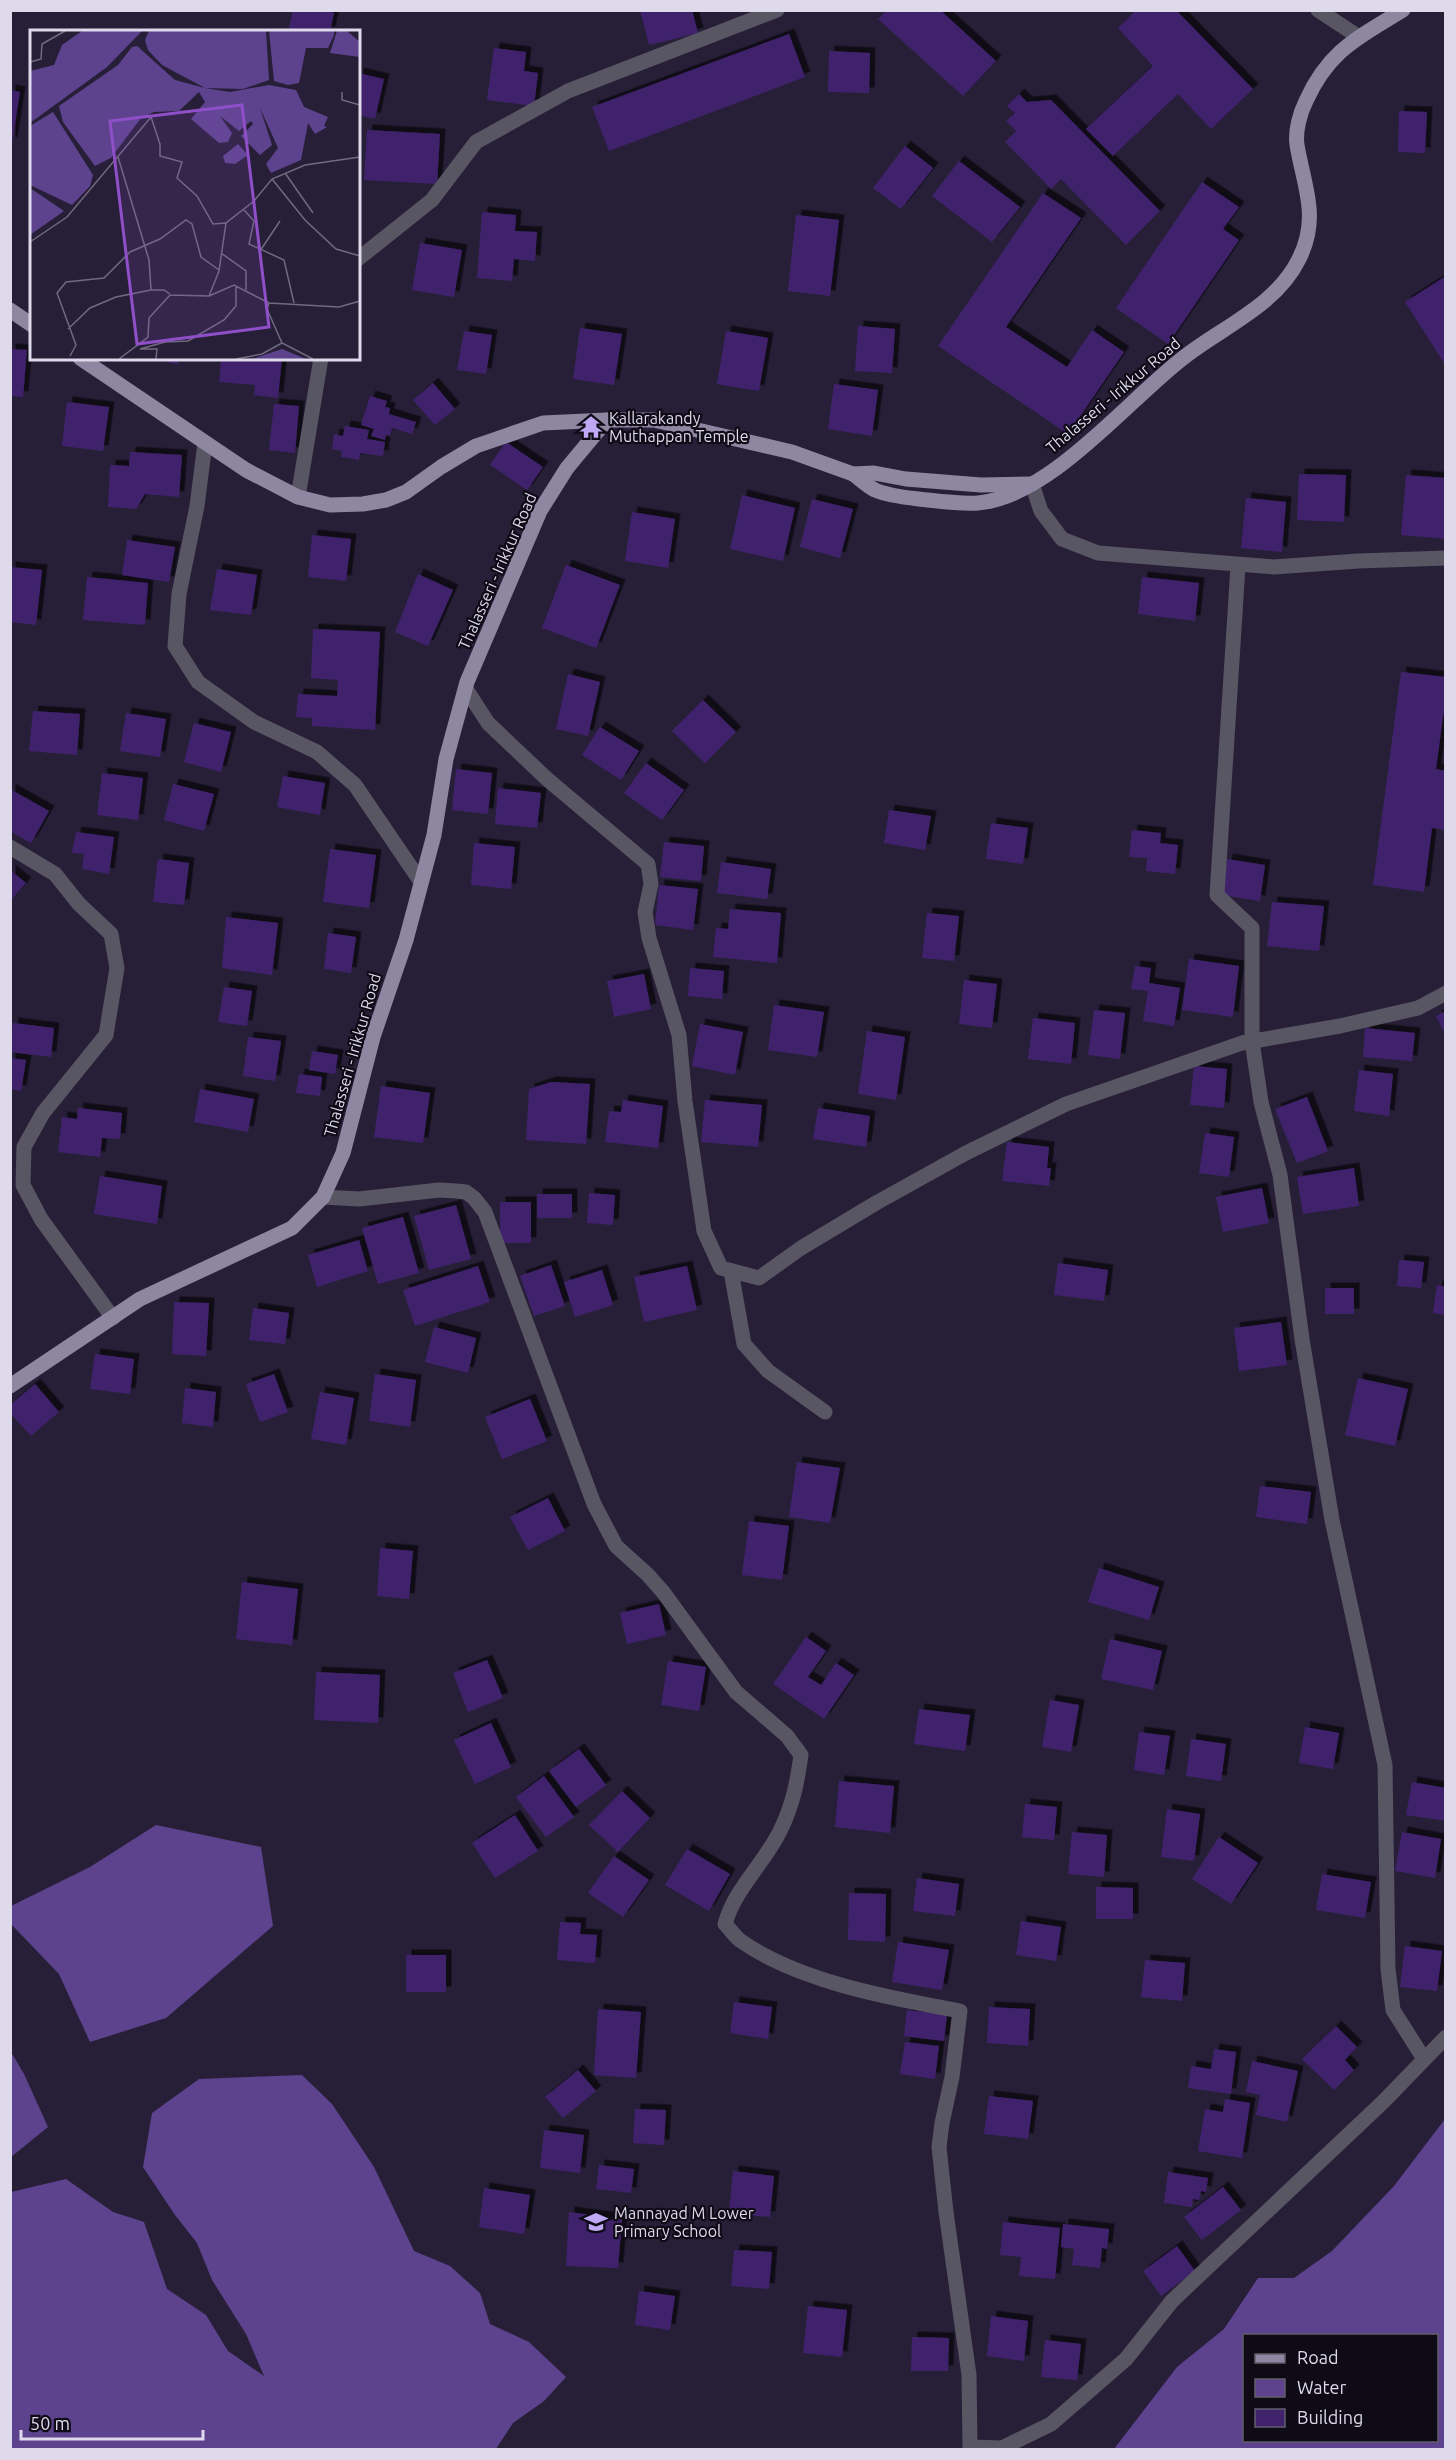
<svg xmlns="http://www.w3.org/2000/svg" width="1456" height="2460" font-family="Ubuntu,sans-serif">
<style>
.water{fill:#5d438e;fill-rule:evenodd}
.building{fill:#40236c;filter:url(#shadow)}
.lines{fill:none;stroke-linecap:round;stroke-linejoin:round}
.minor{stroke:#595663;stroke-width:15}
.major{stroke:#8e87a2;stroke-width:15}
.labels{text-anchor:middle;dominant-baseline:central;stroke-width:4.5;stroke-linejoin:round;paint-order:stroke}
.street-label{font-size:16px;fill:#dedaeb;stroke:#0e0b16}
.poi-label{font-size:16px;fill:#dedaeb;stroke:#0e0b16;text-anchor:start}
.inset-river{fill:none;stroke:#5d438e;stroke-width:3}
.inset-road{fill:none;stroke:#706a80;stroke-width:1.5}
.view{fill:#8f4fc8;fill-opacity:0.15;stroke:#8f4fc8;stroke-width:3}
.inset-edge{fill:none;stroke:#dedaeb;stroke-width:3}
</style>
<defs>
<filter id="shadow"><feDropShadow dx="5.5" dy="-5.5" stdDeviation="0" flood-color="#0009"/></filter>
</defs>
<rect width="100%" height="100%" fill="#271f38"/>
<g class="water">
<path d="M156,1825L261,1847L273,1926L166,2018L90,2042L59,1974L11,1924V1906L90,1867Z"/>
<path d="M11,2052L24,2074L48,2127L11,2157Z"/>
<path d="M302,2075L332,2104L374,2167L414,2251L450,2266L480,2293L490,2324L529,2342L566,2377L544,2401L513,2423L496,2449H11V2192L66,2179L113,2212L144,2222L167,2289L206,2315L228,2351L264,2376L246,2334L212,2280L197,2243L175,2215L143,2167L152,2113L199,2079Z"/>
<path d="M1445,2119V2449H1114L1177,2367L1224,2329L1258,2278H1294L1332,2251L1394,2186ZM1244,2336H1436V2440H1244Z"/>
</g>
<g class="building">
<path d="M293,10H323L334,13L330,32H288Z"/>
<path d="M640,10H692L698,33L649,45Z"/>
<path d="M887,10H940L996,61L963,96L878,19Z"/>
<path d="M1136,10H1176L1253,89L1211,129L1178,94L1113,156L1086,129L1153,66L1118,28Z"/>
<path d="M789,34L805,77L609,151L592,107Z"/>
<path d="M494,48L526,52L524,71L538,73L534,106L487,100Z"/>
<path d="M829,51L870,53L869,93L828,92Z"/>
<path d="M358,73L384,79L375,119L358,115Z"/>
<path d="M10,90L20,92L12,143L10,142Z"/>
<path d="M1019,94L1027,102L1051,100L1160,211L1126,245L1061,179L1051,189L1005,142L1016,131L1006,121L1015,113L1007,106Z"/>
<path d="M1399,111L1427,112L1425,153L1398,152Z"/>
<path d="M367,130L440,134L437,184L364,180Z"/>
<path d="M905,146L933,168L901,209L873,188Z"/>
<path d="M959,161L1020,207L992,242L932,196Z"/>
<path d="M1202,182L1239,207L1223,229L1239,240L1168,344L1116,308Z"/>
<path d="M1043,193L1081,218L1006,327L1067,367L1092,330L1124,352L1068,434L938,346Z"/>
<path d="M482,212L516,215L515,231L537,232L535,261L514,259L512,281L477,278Z"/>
<path d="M796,215L839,220L830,296L788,291Z"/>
<path d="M420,243L462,250L454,297L412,290Z"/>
<path d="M1446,276V366L1405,302Z"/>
<path d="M858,326L895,329L892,373L855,371Z"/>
<path d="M580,328L622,334L614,385L573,379Z"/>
<path d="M464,331L492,335L486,374L457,370Z"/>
<path d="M726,331L768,338L759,391L717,384Z"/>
<path d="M10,349L27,350L23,397L10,396Z"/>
<path d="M144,358H179L178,364Z"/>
<path d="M221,358H282L278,398L254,395L255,385L219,382Z"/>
<path d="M433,383L455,409L435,425L413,400Z"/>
<path d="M834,384L878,390L872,436L828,429Z"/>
<path d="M370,396L387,401L385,407L390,408L389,414L416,422L412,434L392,428L390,436L386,434L385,440L371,436L374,429L361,425Z"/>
<path d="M67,402L109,407L103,451L62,446Z"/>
<path d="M274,404L299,406L295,453L269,450Z"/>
<path d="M345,426L369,430L367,439L385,442L383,456L360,453L359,460L341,457L342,451L332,449L334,434L343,436Z"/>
<path d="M506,442L543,467L527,490L490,465Z"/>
<path d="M130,452L182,455L179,497L145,494L136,509L108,507L110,465L129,466Z"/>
<path d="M1299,474L1346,475L1344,522L1297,520Z"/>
<path d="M1406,475L1446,478V539L1401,535Z"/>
<path d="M742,495L795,508L783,561L730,549Z"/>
<path d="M1246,498L1286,502L1282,552L1241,548Z"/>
<path d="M812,499L853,509L840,558L800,547Z"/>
<path d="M632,512L675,519L668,568L625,561Z"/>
<path d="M312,535L351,539L346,581L308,577Z"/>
<path d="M127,540L175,547L169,582L122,575Z"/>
<path d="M566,565L620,585L596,648L542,628Z"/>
<path d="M10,567L42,570L36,625L10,622Z"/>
<path d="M217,569L257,575L251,615L210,610Z"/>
<path d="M418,574L453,590L428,646L395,632Z"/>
<path d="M87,577L148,583L145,625L83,620Z"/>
<path d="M1142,577L1199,583L1195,621L1138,614Z"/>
<path d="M313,629L380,632L375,730L312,726V718L296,717L298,694L337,696L338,680L311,678Z"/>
<path d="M1401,672L1446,677V695L1436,769L1446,771V830L1432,828L1424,892L1373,885Z"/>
<path d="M568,674L600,682L588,736L556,729Z"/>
<path d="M703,700L736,732L705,763L672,731Z"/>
<path d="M33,711L80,714L77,755L29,751Z"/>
<path d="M126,713L166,719L160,757L120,751Z"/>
<path d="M194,723L231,732L221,772L184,762Z"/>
<path d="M600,727L639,751L621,780L582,755Z"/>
<path d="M646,763L684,790L662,820L624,793Z"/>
<path d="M456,769L492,773L488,814L452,810Z"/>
<path d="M102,773L143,778L138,820L97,815Z"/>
<path d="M283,776L325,783L320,815L277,807Z"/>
<path d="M173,784L214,794L204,831L164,820Z"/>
<path d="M498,788L541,793L537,828L495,824Z"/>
<path d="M10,789L49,811L31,843L10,831Z"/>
<path d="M889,810L931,816L925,850L884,843Z"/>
<path d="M991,823L1028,828L1023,864L986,859Z"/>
<path d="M1132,830L1161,833L1160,843L1178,845L1175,874L1146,871L1147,858L1129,857Z"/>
<path d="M76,832L114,837L109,874L82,869L84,854L72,853Z"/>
<path d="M664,842L704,846L701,881L660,877Z"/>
<path d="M474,843L515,847L511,889L471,885Z"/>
<path d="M330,849L376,855L369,908L323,902Z"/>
<path d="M158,859L189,863L184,905L153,902Z"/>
<path d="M1227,859L1265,865L1260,901L1222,895Z"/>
<path d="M721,862L771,869L767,899L717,893Z"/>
<path d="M10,870L26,883L10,901Z"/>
<path d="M659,885L698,889L693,930L655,925Z"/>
<path d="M1272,902L1324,906L1319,951L1267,946Z"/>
<path d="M730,909L781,913L777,963L713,957L716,928L728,929Z"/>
<path d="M927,913L959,916L954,961L922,958Z"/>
<path d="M226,917L278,923L272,975L222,968Z"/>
<path d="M328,933L356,937L351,973L324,969Z"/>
<path d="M1189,959L1239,966L1233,1017L1182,1010Z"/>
<path d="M1135,966L1151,968L1149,983L1180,988L1174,1026L1143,1021L1148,991L1131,989Z"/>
<path d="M690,968L724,971L722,999L688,996Z"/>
<path d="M644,974L651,1009L614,1017L607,981Z"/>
<path d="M964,980L997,984L992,1028L959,1024Z"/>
<path d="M224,987L252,991L247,1026L218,1022Z"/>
<path d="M774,1005L824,1012L817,1057L768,1050Z"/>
<path d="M1094,1010L1125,1013L1120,1059L1088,1055Z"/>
<path d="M1446,1011V1036L1436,1016Z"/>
<path d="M1033,1018L1075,1023L1071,1064L1028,1059Z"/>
<path d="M13,1023L54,1028L51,1057L10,1052Z"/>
<path d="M700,1024L743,1032L735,1075L692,1066Z"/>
<path d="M1365,1028L1415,1033L1412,1061L1363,1057Z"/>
<path d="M867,1031L905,1037L896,1100L858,1094Z"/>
<path d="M248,1037L281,1041L275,1081L243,1076Z"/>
<path d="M312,1051L338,1055L335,1074L309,1070Z"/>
<path d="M10,1058L26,1060L21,1091L10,1089Z"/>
<path d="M1194,1066L1227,1069L1224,1108L1190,1105Z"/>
<path d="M1359,1070L1393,1074L1389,1116L1354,1111Z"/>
<path d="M299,1074L322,1077L320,1096L296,1093Z"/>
<path d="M551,1082L590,1084L586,1144L526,1140L529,1089Z"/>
<path d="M381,1086L430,1093L423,1143L374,1137Z"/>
<path d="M200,1089L254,1099L248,1132L194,1122Z"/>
<path d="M1307,1097L1328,1151L1297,1163L1275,1109Z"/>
<path d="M623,1100L663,1106L658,1148L605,1142L609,1111L621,1112Z"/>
<path d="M705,1100L762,1105L758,1147L701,1142Z"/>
<path d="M78,1108L122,1113L120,1139L102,1138L100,1157L58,1152L62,1117L77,1119Z"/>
<path d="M818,1108L870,1116L866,1147L813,1139Z"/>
<path d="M1205,1133L1234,1137L1229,1177L1199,1173Z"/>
<path d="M1007,1142L1049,1147L1047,1168H1051L1049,1186L1002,1181Z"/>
<path d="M1354,1168L1359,1206L1303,1214L1297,1177Z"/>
<path d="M100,1176L162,1186L157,1224L94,1214Z"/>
<path d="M1262,1188L1269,1223L1223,1232L1216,1197Z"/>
<path d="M589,1193L615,1195L613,1225L587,1223Z"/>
<rect x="537" y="1194" width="35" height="24"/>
<rect x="500" y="1202" width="31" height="41"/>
<path d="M456,1205L471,1259L429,1270L414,1216Z"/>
<path d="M403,1217L419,1273L378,1284L362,1228Z"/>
<path d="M359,1240L368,1271L317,1287L308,1255Z"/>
<path d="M1399,1260L1424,1262L1421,1288L1397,1286Z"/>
<path d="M1058,1263L1108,1270L1104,1301L1054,1295Z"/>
<path d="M551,1265L565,1306L534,1316L520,1276Z"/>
<path d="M478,1266L490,1302L415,1326L403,1290Z"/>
<path d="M687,1266L697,1310L644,1322L634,1277Z"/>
<path d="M602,1270L613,1305L575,1317L564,1282Z"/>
<path d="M1437,1285L1446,1287V1315L1433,1313Z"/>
<rect x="1325" y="1288" width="29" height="26"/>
<path d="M174,1302L209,1303L206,1356L172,1354Z"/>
<path d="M253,1308L289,1313L285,1344L249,1340Z"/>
<path d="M1281,1322L1287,1365L1239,1371L1234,1328Z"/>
<path d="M434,1327L476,1338L468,1373L425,1362Z"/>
<path d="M95,1354L134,1359L130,1394L90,1389Z"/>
<path d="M274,1374L288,1412L260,1422L246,1384Z"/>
<path d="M375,1374L416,1380L410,1427L369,1421Z"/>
<path d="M1358,1378L1408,1389L1395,1446L1345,1435Z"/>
<path d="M35,1384L59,1412L31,1436L10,1413V1405Z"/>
<path d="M185,1388L216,1392L213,1427L182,1423Z"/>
<path d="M320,1392L354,1398L346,1445L311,1439Z"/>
<path d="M530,1399L547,1441L502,1459L485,1417Z"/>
<path d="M797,1462L840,1468L830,1523L789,1517Z"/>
<path d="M1260,1486L1311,1492L1307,1524L1256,1517Z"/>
<path d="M548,1498L565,1531L528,1550L510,1517Z"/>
<path d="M749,1521L789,1526L782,1580L742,1575Z"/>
<path d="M380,1548L413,1551L409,1599L377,1596Z"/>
<path d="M1099,1568L1159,1587L1149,1620L1088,1602Z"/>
<path d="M242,1582L298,1589L292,1645L236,1639Z"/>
<path d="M659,1604L666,1635L627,1644L620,1613Z"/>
<path d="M806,1637L826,1651L808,1677L821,1685L836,1663L854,1675L824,1719L773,1684Z"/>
<path d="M1110,1639L1162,1651L1153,1690L1101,1679Z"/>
<path d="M487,1660L503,1698L468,1712L453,1673Z"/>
<path d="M668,1661L706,1667L699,1711L661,1705Z"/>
<path d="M316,1672L380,1675L378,1723L314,1720Z"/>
<path d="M1050,1700L1079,1705L1071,1752L1042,1747Z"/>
<path d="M919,1709L970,1715L965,1751L914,1744Z"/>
<path d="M491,1723L511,1767L475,1784L454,1740Z"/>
<path d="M1305,1727L1339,1733L1333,1769L1299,1763Z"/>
<path d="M1139,1732L1170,1736L1164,1775L1134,1770Z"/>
<path d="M1191,1739L1226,1744L1221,1781L1186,1776Z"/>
<path d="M579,1749L606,1785L576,1807L549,1771Z"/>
<path d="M544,1776L574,1817L546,1837L516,1797Z"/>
<path d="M839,1781L894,1786L890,1833L835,1827Z"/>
<path d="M1412,1782L1446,1788V1821L1406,1815Z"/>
<path d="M622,1791L650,1818L618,1852L589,1825Z"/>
<path d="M1025,1804L1057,1807L1054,1840L1022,1837Z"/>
<path d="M1167,1809L1200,1814L1194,1861L1161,1857Z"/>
<path d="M515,1815L538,1851L495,1878L472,1843Z"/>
<path d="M1072,1832L1107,1835L1104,1877L1068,1874Z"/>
<path d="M1402,1832L1441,1839L1435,1878L1395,1871Z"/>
<path d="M1219,1837L1258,1863L1231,1904L1192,1879Z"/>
<path d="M687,1849L730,1874L709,1911L665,1885Z"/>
<path d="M614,1856L649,1880L623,1917L588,1893Z"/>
<path d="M1322,1874L1371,1882L1365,1918L1316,1910Z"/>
<path d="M917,1878L959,1884L955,1916L913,1911Z"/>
<path d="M1096,1887L1133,1888V1919H1096Z"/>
<path d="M849,1893L886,1894L885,1942L848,1940Z"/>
<path d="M1021,1921L1061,1927L1056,1961L1016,1955Z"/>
<path d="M560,1922L581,1923L580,1934L597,1935L595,1963L557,1960Z"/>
<path d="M898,1942L949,1950L942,1990L892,1982Z"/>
<path d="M1405,1946L1442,1951L1437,1991L1400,1987Z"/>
<rect x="406" y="1955" width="40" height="37"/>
<path d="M1145,1960L1185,1963L1182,2001L1141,1997Z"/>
<path d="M734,2002L772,2007L768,2039L730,2033Z"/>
<path d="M989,2007L1030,2009L1028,2046L987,2043Z"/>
<path d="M598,2009L641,2012L636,2078L594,2075Z"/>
<path d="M907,2010L947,2015L944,2041L904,2036Z"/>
<path d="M1336,2026L1357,2047L1345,2060L1354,2070L1334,2090L1302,2059Z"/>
<path d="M905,2042L939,2046L935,2079L900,2074Z"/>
<path d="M1214,2049L1236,2052L1231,2094L1188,2088L1191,2066L1211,2069Z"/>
<path d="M1252,2061L1298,2071L1287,2122L1256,2115L1260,2095L1246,2092Z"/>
<path d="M578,2070L596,2091L563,2118L545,2097Z"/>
<path d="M989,2096L1033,2101L1028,2139L984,2134Z"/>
<path d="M1225,2099L1250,2103L1242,2158L1198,2151L1205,2109L1223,2112Z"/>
<path d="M635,2109L666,2110L664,2145L633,2143Z"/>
<path d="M544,2130L584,2135L580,2173L540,2168Z"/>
<path d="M599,2165L634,2169L631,2193L596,2189Z"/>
<path d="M733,2171L774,2176L770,2217L729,2213Z"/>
<path d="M1168,2172L1208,2178L1206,2192L1201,2191L1199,2200L1193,2199L1192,2207L1164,2203Z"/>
<path d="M1223,2187L1241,2210L1202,2240L1184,2217Z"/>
<path d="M484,2188L530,2195L524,2234L479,2227Z"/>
<path d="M569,2212L622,2219L618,2268L566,2266Z"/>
<path d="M1003,2222L1060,2228L1055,2279L1019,2276L1021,2257L1000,2255Z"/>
<path d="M1063,2224L1109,2229L1107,2249L1102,2248L1100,2268L1072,2265L1074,2249L1061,2247Z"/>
<path d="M1177,2246L1195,2271L1161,2296L1143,2271Z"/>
<path d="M734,2250L772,2252L769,2289L731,2286Z"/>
<path d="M639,2291L675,2296L670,2330L635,2325Z"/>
<path d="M808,2306L847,2310L842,2357L803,2353Z"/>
<path d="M991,2316L1028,2321L1024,2361L987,2356Z"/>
<path d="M912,2337L949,2338L948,2371H911Z"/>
<path d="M1045,2340L1081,2344L1077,2380L1041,2377Z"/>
</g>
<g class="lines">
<g class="minor">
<path d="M1318,10L1359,37"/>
<path d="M358,259L432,200L476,142L568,91L777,10"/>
<path d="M205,443L197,506L179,594L175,646L198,682L254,722L317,752L355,785L421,882"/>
<path d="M1032,484L1041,511L1062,539L1098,553L1274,567L1358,561L1446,558"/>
<path d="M298,497L321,358"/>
<path d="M1238,566L1217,895L1252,928V1041L1261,1102L1280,1175L1302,1339L1332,1520L1385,1765L1388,1969L1393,2010L1424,2059"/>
<path d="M466,689L488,723L547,779L648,864L651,884L645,912L649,938L679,1035L685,1101L704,1231L721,1268L759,1278L801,1248L876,1203L966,1153L1066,1104L1242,1043L1340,1026L1418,1008L1446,993"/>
<path d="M10,847L55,874L79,904L111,934L117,968L106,1035L43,1113L24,1147L23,1185L41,1219L113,1318"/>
<path d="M323,1197L359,1199L439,1190L456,1191L466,1192L474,1198L485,1212L594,1504L616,1546L648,1575L663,1592L736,1692L787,1736L801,1755C797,1783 793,1805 780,1831C764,1864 735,1888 725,1924C730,1929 735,1937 741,1941C799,1982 891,1998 960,2011L952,2077L942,2123L939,2147L946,2212L969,2375L970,2447L1002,2448L1051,2424L1126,2359L1172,2301L1383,2102L1446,2037"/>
<path d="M731,1271L744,1344L768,1371L825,1412"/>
</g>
<g class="major">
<path d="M10,310L32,325"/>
<path d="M80,358L246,470L298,497L330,505L363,504L386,500L406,492L441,467L476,446L543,423L607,420"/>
<path d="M853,474C860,479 867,486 875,490C891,497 912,498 928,500C945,502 962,504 978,503C1050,497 1127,401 1183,358C1222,327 1276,306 1299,259C1320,217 1304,187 1297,145C1295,131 1300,113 1306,101C1329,50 1358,38 1403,10"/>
<path d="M10,1386L140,1299L292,1228L323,1197L343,1153L373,1037L406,940L434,835L446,759L467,682L540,511L567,468L607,420H654L792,452L853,474L874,473L906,479L981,485L1032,484"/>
</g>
</g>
<defs>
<g id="temple-bare" transform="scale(1.8)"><path d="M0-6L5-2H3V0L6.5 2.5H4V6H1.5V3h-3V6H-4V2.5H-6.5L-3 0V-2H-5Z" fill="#bfa9f4" stroke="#0e0b16" stroke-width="2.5" paint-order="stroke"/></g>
<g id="school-bare" transform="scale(1.8)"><path d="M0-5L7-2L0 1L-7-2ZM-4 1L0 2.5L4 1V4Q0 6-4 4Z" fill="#bfa9f4" stroke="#0e0b16" stroke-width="2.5" paint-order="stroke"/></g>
</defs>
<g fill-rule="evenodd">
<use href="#temple-bare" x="591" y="427"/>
<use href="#school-bare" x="596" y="2222"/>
</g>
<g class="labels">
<g class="street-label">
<text transform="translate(1113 395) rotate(-40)">Thalasseri - Irikkur Road</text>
<text transform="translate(497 571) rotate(-66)">Thalasseri - Irikkur Road</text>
<text transform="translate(352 1055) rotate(-74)">Thalasseri - Irikkur Road</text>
</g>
<g class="poi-label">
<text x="609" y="418">Kallarakandy<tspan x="609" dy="18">Muthappan Temple</tspan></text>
<text x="614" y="2213">Mannayad M Lower<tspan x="614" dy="18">Primary School</tspan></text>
</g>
</g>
<g transform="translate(30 30)">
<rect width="330" height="330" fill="#271f38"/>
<path d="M52,1H112L77,37L0,93V41L24,35L32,15ZM119,1H236L239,50L213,59L175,58L200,62L239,55L266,60L274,77L298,87L294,96L297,97L285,104L278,93L271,130L241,143L236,134L248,118L230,78L242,115L230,125L211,106L223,94L221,91L209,101L190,86L202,103L198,112L189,113L161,89L175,72L169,62L149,81L124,82L111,88L81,128L65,136L33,92L29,76L88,35L102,17L107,16L145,50L175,58L132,35L118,20L115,10ZM239,1H304V5L298,18H276L269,53L258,55L244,51ZM307,1H317L330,12V27L300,23ZM23,82L63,145L60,156L42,175L0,155V96ZM208,114L218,125L205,134L195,133L193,126ZM0,158L34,181L0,205ZM252,319L276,329H216L225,328Z" fill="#5d438e"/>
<path class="inset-river" d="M0,67L27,52L77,1"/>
<path class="inset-road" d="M0,32L11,29L12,14L35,1M312,62V70L330,75M88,127L119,230L121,260M255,143L283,183M242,149L275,190L306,219L330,226M214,180L224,191L219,214L254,230L264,273M0,212L37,187L121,87L130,114V126L152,132L147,148L167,166L183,194L196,193M230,221L250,191M191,223L216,241V260M179,266L204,255L239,273L309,277L330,271M239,273L237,279L252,313L283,329M38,299L60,278L86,267L121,260H134L140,264M135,312L158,311L194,290L206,276V256M40,326L46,315L27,263L36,252L74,248L100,222L130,209L156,190L162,194L171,227L189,240M89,329L118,307L119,288L140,265L179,266L189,241L196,193L224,171L242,149L275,135L330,127M126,329L127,319H110L135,312M206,329L232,324L252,313"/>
<path class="view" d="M212,75L239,297L107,314L80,91Z"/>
<rect width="330" height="330" class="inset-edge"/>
</g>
<rect width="1456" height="2460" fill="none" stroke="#dedaeb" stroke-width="24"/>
<rect x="1243" y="2334" width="195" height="108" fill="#0e0b16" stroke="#615e6b" stroke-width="1.5"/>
<rect x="1255" y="2354" width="30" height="9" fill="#8e87a2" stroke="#615e6b" stroke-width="1.5"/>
<text x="1297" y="2364" font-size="18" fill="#dedaeb">Road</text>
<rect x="1255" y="2379" width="30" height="18" fill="#5d438e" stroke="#615e6b" stroke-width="1.5"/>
<text x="1297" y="2394" font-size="18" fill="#dedaeb">Water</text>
<rect x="1255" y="2409" width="30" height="18" fill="#40236c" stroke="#615e6b" stroke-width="1.5"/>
<text x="1297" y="2424" font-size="18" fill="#dedaeb">Building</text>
<path d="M21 2430v9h182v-9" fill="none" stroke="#dedaeb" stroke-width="3"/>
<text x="30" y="2430" font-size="18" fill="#dedaeb" stroke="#0e0b16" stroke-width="4.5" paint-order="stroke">50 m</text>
</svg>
